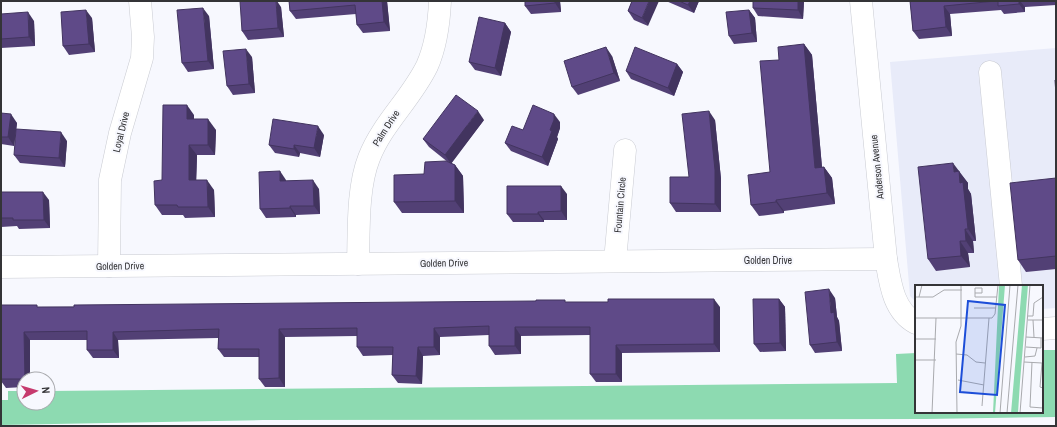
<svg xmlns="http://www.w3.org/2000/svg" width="1057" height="427" font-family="'Archivo Narrow',sans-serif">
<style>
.built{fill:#e8ebf9}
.green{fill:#8ddab1}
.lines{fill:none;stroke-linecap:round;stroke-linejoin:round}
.minor-casing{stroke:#c9cbd2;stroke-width:23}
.minor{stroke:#fff;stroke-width:22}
.wall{fill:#524075}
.shaded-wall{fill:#42345f}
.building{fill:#5f4a88;stroke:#42345f}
.labels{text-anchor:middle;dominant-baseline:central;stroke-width:4;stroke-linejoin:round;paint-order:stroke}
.street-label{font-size:10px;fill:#343437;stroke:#f7f8fe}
.inset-road{fill:none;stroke:#a9aaae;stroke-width:1}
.view{fill:#1d4ed8;fill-opacity:0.15;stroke:#1d4ed8;stroke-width:2}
.inset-edge{fill:none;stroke:#343437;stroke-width:2}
</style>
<rect width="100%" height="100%" fill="#f7f8fe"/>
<path class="built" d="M1056,48V308L1042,309V286H916V302L910,296L890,62Z"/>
<path class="green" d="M1042,350H1056V417L926,419L263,420L1,425V400H8V391H24V403H48V391L897,383L896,354L916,353V412H1042Z"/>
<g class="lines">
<g class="minor-casing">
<g id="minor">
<path d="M861,1L886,259C890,282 893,311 916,323"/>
<path d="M990,72L1011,286"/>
<path d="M615,261L625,150"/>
<path d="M358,264C359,232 357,188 369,158C382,124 411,99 427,66C436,46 439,23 440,1"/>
<path d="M109,266L110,180L120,133L142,58L143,37L140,1"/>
<path d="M1,267L886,259"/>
<path d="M1042,329L1056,328"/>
</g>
</g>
<use href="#minor" class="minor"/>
</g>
<g class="wall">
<path d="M289,1H387L390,31L363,33L357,25L356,14L296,19L290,11Z"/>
<path d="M525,1H560L561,12L531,14L525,6Z"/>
<path d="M632,1L648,26L634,20L628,11Z"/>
<path d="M666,1H699L694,13Z"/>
<path d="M804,1L803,19L758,16L753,8Z"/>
<path d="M910,1H1056V5L1025,7V12L1004,14L1001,10L950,14L952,36L919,39L913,31Z"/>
<path d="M281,7L284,37L248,40L242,31Z"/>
<path d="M749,10L755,18L757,42L734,44L729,36Z"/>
<path d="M1,14L34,21L35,46L1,48Z"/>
<path d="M209,16L214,69L188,72L182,63Z"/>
<path d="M92,18L95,52L69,55L63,46Z"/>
<path d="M505,23L511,32L501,76L475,70L469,62Z"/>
<path d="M804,44L812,55L822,167H824L832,178L835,204L784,211V213L759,216L751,205L770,172L779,60Z"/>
<path d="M612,56L620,81L578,95L572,87Z"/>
<path d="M252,57L255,93L233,95L227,86Z"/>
<path d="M677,64L683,72L674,96L631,79L626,71Z"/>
<path d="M1,113L17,123L14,146L1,144Z"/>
<path d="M194,115V119L216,130L215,155H197L196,180L214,190L215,217L185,218L183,215H162L155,205Z"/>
<path d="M484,120L451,163L455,165L463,176L464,213H402L394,202L424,174L449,163L429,147L423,139Z"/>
<path d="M715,120L721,179V212H676L670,203L689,177Z"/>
<path d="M560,122V128L557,137L558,139L548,166L511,151L505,143L523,130Z"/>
<path d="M324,135L320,157L300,153L299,157L275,153L269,145Z"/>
<path d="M67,141L65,167L20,163L14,155Z"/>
<path d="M959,172L968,183V189L971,194L976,241H973L974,253H968L970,267L936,271L928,259Z"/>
<path d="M1056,178V269L1026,272L1018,260Z"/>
<path d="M286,180V181L319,189L320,214L296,215V217L266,218L260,209Z"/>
<path d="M1,192L49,200L50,228L19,229L17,226L1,227Z"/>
<path d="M567,194V220H544V222H513L507,214Z"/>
<path d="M835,298L837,317L839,321L842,351L815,353L810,345Z"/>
<path d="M779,299L785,307L786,351L760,352L754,344Z"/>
<path d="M567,302L720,307V352L622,353V382H596L590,374V335L521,336V354L495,355L489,346V335L440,337V355L423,356L422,384L398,383L392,375L393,355L363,356L357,347V336L285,337V387H265L259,379V357H224L218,349V338L118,340L119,358H93L87,350V340H30V379H24V387L6,388L1,381V305L39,307Z"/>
</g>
<g class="shaded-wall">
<path d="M276,1H277L281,7L284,37L278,28Z"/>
<path d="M382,1H387L390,31L384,22Z"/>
<path d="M555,1H560L561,12L555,3Z"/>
<path d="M649,1H659L648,26L642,18Z"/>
<path d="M690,1H699L694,13L688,5Z"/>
<path d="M798,1H804L803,19L798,10Z"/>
<path d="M1019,1H1020L1025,7V12L1019,4Z"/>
<path d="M944,6L950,14L952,36L946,27Z"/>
<path d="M203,8L209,16L214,69L208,61Z"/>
<path d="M86,10L92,18L95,52L89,44Z"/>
<path d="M749,10L755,18L757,42L752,33Z"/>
<path d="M28,12L34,21L35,46L29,37Z"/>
<path d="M505,23L511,32L501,76L495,68Z"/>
<path d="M804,44L812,55L823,179L815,168Z"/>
<path d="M606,47L612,56L620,81L614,73Z"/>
<path d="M246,49L252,57L255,93L249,84Z"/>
<path d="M677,64L683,72L674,96L668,88Z"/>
<path d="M187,105L194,115V130L187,119Z"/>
<path d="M478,111L484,120L451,164L445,155Z"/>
<path d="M709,111L715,120L721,179V212L715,204Z"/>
<path d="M11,114L17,123L14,146L8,137Z"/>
<path d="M554,114L560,122V128L557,137L558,139L548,166L542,157L550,130Z"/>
<path d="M208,119L216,130L215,155L208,145Z"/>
<path d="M318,126L324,135L320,157L314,148Z"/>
<path d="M61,132L67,141L65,167L59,158Z"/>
<path d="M189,145L197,155L196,190L189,180Z"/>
<path d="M294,145L300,153L299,157L294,149Z"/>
<path d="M953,163L968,183V189L971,194L976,241L968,229L954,172Z"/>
<path d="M455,165L463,176L464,213L455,201Z"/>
<path d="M824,167L832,178L835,204L827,193Z"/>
<path d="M280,171L286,180V190L280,181Z"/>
<path d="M207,180L214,190L215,217L208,207Z"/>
<path d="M313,180L319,189L320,214L314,206Z"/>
<path d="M561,186L567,194V220L561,211Z"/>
<path d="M43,192L49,200L50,228L44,220Z"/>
<path d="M776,200L784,211V213L776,202Z"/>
<path d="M290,206L296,215V217L290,208Z"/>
<path d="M538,212L544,220V222L538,214Z"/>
<path d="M965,229L973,241L974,253L966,241Z"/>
<path d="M960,241L968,253L970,267L961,256Z"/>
<path d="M829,289L835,298L837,317L839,321L842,351L837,342L831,313Z"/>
<path d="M714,299L720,307V352L714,344Z"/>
<path d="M779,299L785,307L786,351L780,343Z"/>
<path d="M515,327L521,336V354L515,346Z"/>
<path d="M434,328L440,337V355L434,347Z"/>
<path d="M279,329L285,337V387L279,378Z"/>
<path d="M24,332L30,340V379H25Z"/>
<path d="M113,332L118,340L119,358L113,350Z"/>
<path d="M616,345L622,353V382L616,374Z"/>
<path d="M418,347L423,356L422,384L416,376Z"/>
</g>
<g class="building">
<path d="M240,1H276L278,28L242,31Z"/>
<path d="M289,1H382L384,22L357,25L355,5L290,11Z"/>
<path d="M525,1H555V3L525,6Z"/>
<path d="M632,1H649L642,18L628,11Z"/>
<path d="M679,1H690L688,5Z"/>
<path d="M753,1H798V10L753,8Z"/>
<path d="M910,1H996L944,6L946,27L913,31Z"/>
<path d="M998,1H1019V4L998,6Z"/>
<path d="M203,8L208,61L182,63L177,10Z"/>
<path d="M86,10L89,44L63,46L61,12Z"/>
<path d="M749,10L752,33L729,36L726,12Z"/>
<path d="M28,12L29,37L1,39V14Z"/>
<path d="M479,17L505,23L495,68L469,62Z"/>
<path d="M804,44L815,168L824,167L827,193L776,200V202L751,205L748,175L770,172L760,61L779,60L778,47Z"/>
<path d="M606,47L614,73L572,87L564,61Z"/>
<path d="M635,47L677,64L668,88L626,71Z"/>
<path d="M246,49L249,84L227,86L223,51Z"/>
<path d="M1055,80H1056V95Z"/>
<path d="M456,95L478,111L445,155L423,139Z"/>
<path d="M163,105H187V119H208V145H189V180H207L208,207H178L177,205H155L154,181L162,180Z"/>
<path d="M533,105L554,114V120L550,130L552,131L542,157L505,143L512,126L523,130Z"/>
<path d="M709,111L715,170V204L670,203V177H689L682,114Z"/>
<path d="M1,113L11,114L8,137H1Z"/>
<path d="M273,119L318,126L314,148L294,145V149L269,145Z"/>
<path d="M16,129L61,132L59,158L14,155Z"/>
<path d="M446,161L455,165V201L394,202V175L424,174L425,162Z"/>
<path d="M953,163L954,172L959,171L960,183L963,182L968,229H965L966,241H960L961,256L928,259L918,167Z"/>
<path d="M280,171V181L313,180L314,206H290V208L260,209L259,172Z"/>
<path d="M1056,178V256L1018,260L1010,183Z"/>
<path d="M507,186H561V211L538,212V214H507Z"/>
<path d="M1,192H43L44,220H13V218H1Z"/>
<path d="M829,289L831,313L834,312L837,342L810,345L805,292Z"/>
<path d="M608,299H714V344L616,345V374H590V327H515V346H489V326L434,328V347H418L416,376L392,375L393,347H357V328L279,329V378L259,379V349H218L219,329L113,332V350H87V331L24,332L25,379H1V305H37V307H74V305L536,301V300H565V302H608Z"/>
<path d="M753,299H779L780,343L754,344Z"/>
</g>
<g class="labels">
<g class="street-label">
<text transform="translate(386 128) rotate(-57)">Palm Drive</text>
<text transform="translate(121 132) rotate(-76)">Loyal Drive</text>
<text transform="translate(877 167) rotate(-96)">Anderson Avenue</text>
<text transform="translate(620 205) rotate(-85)">Fountain Circle</text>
<text x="768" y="260">Golden Drive</text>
<text transform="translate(444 263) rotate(-1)">Golden Drive</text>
<text transform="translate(120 266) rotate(-1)">Golden Drive</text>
</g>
</g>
<g transform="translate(915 285)">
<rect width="128" height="128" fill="#f7f8fe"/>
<path d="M84,0H90L80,128H78ZM107,0H113L105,97L103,128H96Z" fill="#8ddab1"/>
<path class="inset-road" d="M60,8H67V3H60V12H82M0,12H18L29,5H47M4,12L7,0M59,23H81M113,31H118L119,18L128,12M0,33H77L80,29L83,0M113,35H128M118,35L119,52M111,52L128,53M0,54H21M111,62L126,63V53M41,69L52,70L61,77L70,78M110,72L120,71L122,63M0,75H21M109,77L127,78L125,102L128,103M117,77L115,122L128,123M43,95L69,100M67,121L74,33M17,128L21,33M42,128L41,57L46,41V0M85,128L95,0M92,128L103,0M105,128L115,0"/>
<path class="view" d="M53,16L90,20L82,110L45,107Z"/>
<rect width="128" height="128" class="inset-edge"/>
</g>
<rect width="1057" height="427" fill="none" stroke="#343437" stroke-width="4"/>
<g transform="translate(36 391) rotate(85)"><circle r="19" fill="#f7f8fe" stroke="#a9aaae"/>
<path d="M0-3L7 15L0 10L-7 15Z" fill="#c63a6e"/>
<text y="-6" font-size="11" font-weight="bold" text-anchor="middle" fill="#343437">N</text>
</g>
</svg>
